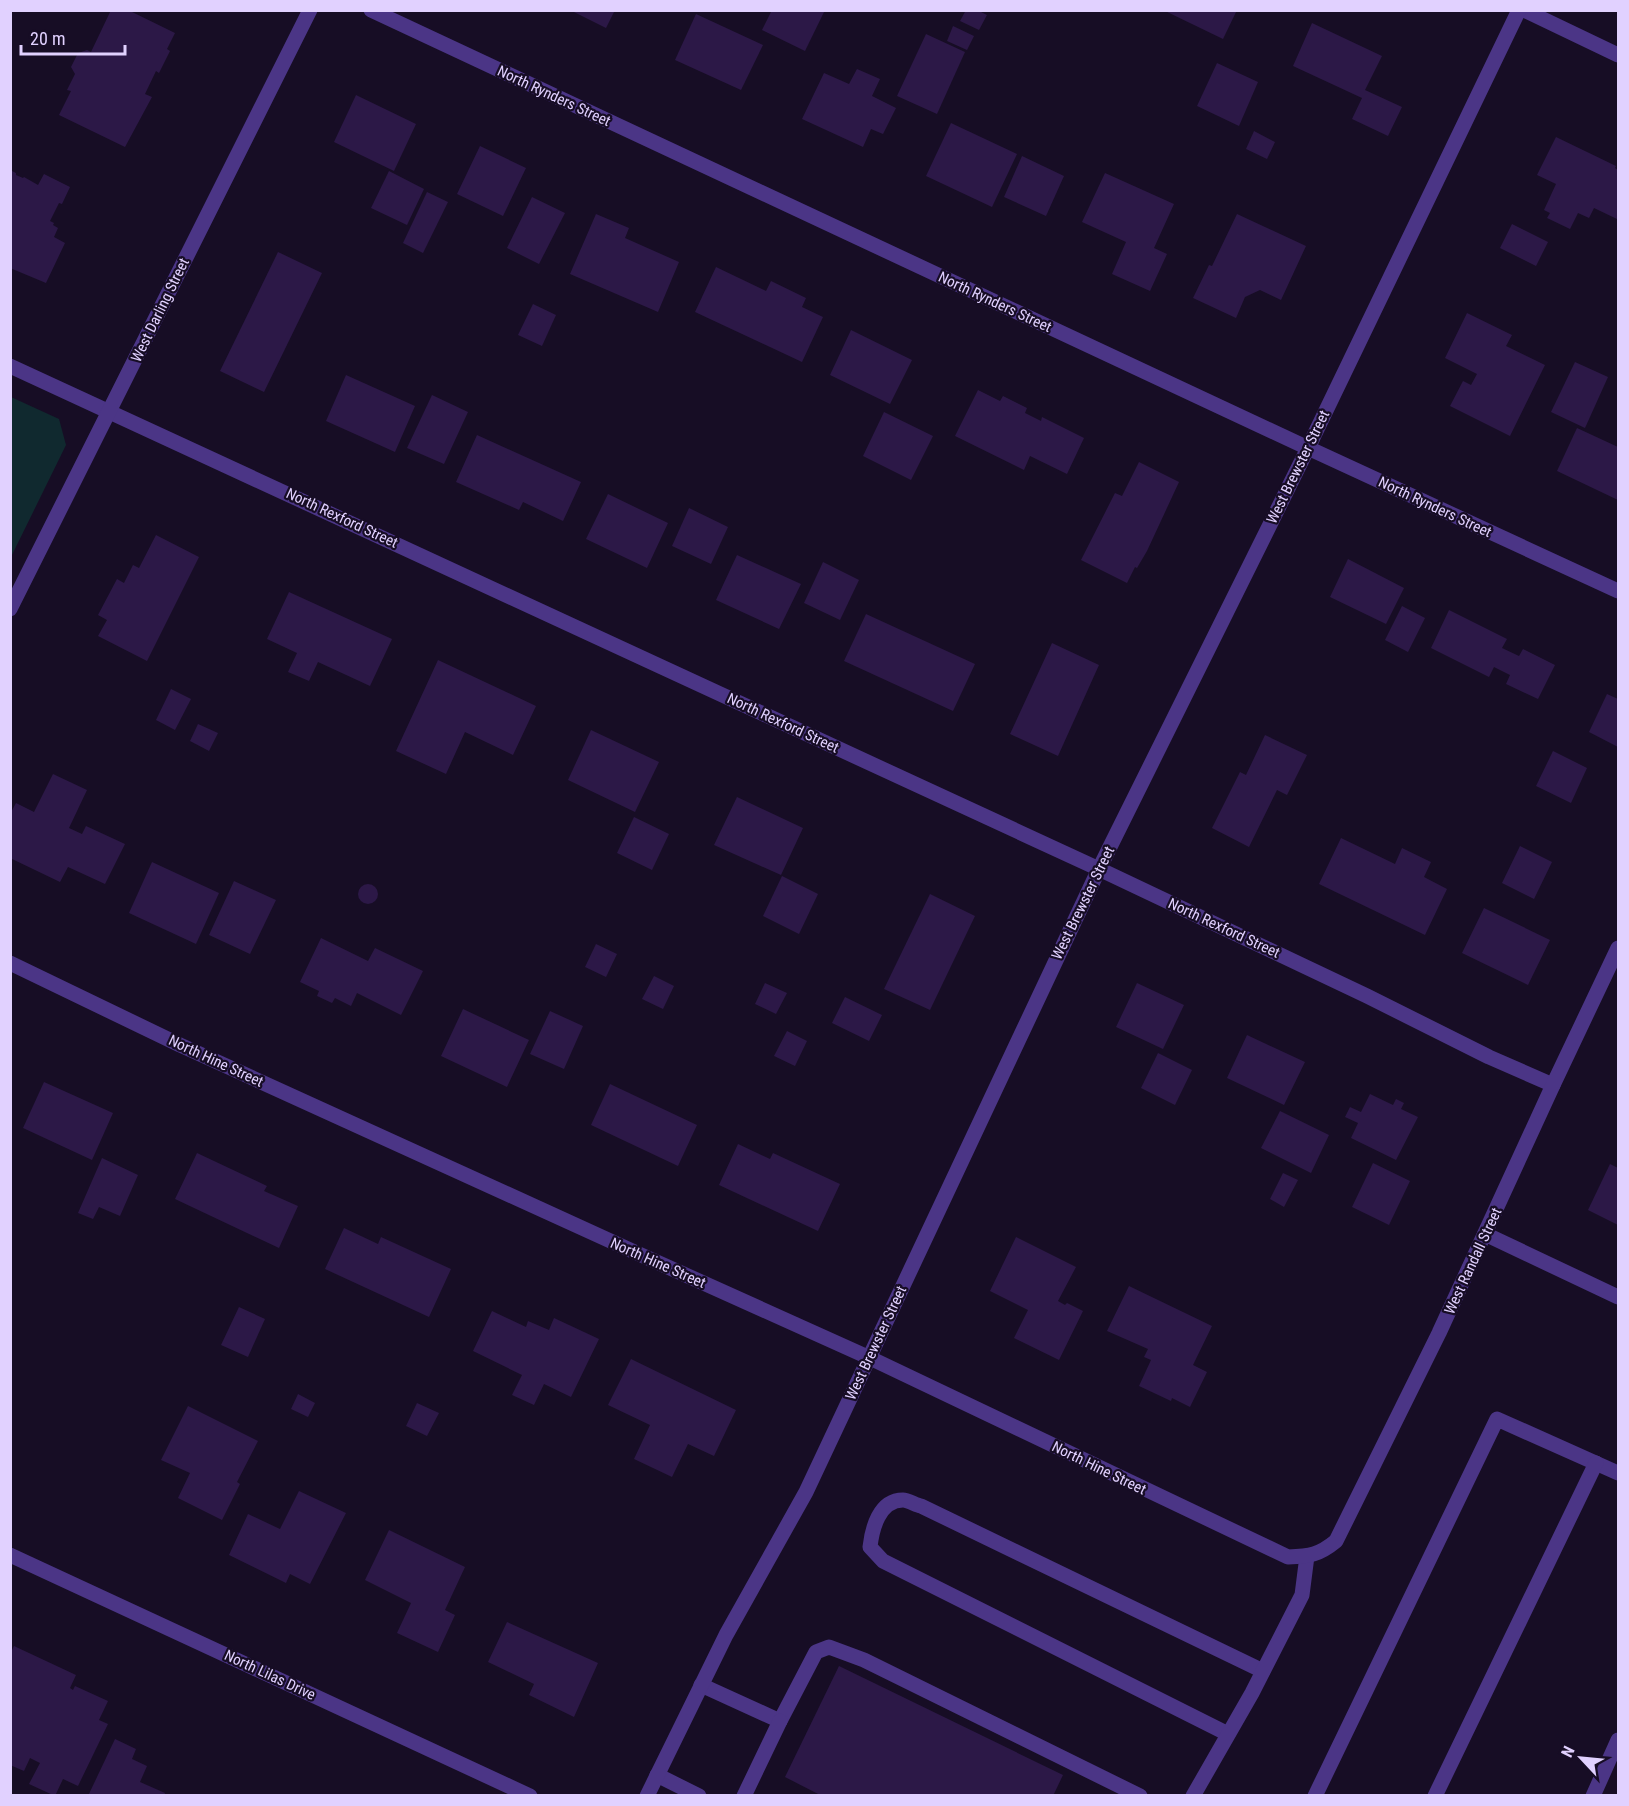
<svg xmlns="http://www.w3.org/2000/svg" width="1629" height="1806" font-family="'Roboto Condensed',sans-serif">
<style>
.green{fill:#10292f}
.building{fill:#2c1847}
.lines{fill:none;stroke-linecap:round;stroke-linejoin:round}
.service{stroke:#4b3586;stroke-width:15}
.minor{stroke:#4b3586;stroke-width:15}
.labels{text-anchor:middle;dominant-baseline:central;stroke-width:4.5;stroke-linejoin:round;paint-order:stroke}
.street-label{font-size:15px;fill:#e1d1ff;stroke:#170d25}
</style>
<rect width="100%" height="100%" fill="#170d25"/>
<path class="green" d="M11,397L59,419L66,445L11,557Z"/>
<g class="building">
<path d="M111,10H128L175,33L167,49L170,51L159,73L156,71L145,94L152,97L125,147L59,115L71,91L67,90L75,74L71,67L78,53L87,50L91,52Z"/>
<path d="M570,10H615L606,28Z"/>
<path d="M772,10H825L805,51L762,30Z"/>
<path d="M966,10H977L987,15L979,30L960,21Z"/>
<path d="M1163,10H1237L1223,39Z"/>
<path d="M696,14L763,45L741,90L675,60Z"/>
<path d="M1312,23L1382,56L1365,90L1402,107L1388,136L1352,119L1362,98L1293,66Z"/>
<path d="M953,26L974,36L967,50L947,41Z"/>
<path d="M926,34L965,52L937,114L897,96Z"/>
<path d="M1217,63L1258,82L1239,126L1197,106Z"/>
<path d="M857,69L880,79L872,96L896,108L883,134L871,129L863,147L802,119L824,73L849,84Z"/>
<path d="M356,95L416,124L394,171L334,142Z"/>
<path d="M951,123L1017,154L992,207L926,176Z"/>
<path d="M1254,131L1275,142L1267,159L1246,149Z"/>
<path d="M1556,137L1616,166L1615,168L1618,170V216L1617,219L1594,208L1589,218L1578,213L1570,229L1547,218L1550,213L1544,210L1556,184L1537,175Z"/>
<path d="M480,146L526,168L503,216L457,194Z"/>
<path d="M1022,156L1064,176L1046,216L1004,197Z"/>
<path d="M10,170L16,173V175L23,178L24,177L38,185L44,174L70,187L62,204L59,203L50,221L54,223L53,225L58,228L54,237L65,243L46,283L10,268Z"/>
<path d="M389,171L424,189L407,225L371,208Z"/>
<path d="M1105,173L1174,204L1154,248L1167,254L1150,291L1112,274L1126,242L1082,222Z"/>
<path d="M427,192L448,202L423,253L403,243Z"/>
<path d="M532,197L565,213L539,264L507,248Z"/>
<path d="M596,214L629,228L625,238L679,262L658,312L570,274Z"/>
<path d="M1237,214L1306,246L1281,300L1260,290L1245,297L1236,318L1193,298L1209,265L1212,266Z"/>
<path d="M1512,224L1548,242L1536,266L1500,248Z"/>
<path d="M278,252L322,273L264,392L220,371Z"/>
<path d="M716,267L766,291L771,281L806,298L802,307L823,317L802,362L695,312Z"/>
<path d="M533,304L556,315L542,346L518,335Z"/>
<path d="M1467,313L1512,335L1506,346L1545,365L1510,436L1450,406L1463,381L1471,385L1477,374L1445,358Z"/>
<path d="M851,330L912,360L890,404L830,375Z"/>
<path d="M1575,362L1608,377L1585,428L1551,412Z"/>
<path d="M346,375L415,406L395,452L326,421Z"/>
<path d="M978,390L1000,401L1003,396L1027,408L1025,413L1041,421L1042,417L1084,438L1067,474L1030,456L1024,470L955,436Z"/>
<path d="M432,395L468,412L444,464L407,448Z"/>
<path d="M884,412L933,436L911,480L863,456Z"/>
<path d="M1577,428L1618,447V500L1557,471Z"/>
<path d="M477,435L581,482L563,521L523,502L519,510L456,482Z"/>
<path d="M1139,462L1179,482L1147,551L1137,568L1135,567L1127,583L1081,560L1115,493L1122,496Z"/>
<path d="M608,494L668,523L647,568L586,539Z"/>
<path d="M689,508L728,527L711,564L672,546Z"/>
<path d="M156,535L199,557L147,661L98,636L107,620L98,615L117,579L124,583L133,565L139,568Z"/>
<path d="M737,555L801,584L779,629L716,600Z"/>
<path d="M1348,559L1404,588L1386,624L1330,597Z"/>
<path d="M823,562L859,580L840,620L804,603Z"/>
<path d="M289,592L392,639L370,686L318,662L309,681L288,672L297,653L267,639Z"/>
<path d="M1402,606L1425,618L1408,652L1385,640Z"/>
<path d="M1449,610L1507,639L1502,648L1519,656L1523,649L1555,665L1538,699L1506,684L1510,675L1494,667L1489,677L1431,648Z"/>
<path d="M866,614L975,664L953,711L844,661Z"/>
<path d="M1052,643L1099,665L1058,756L1010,734Z"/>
<path d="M438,660L536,706L513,755L465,732L446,774L396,751Z"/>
<path d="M171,689L191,699L175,730L156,720Z"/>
<path d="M1607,694L1618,699V747L1589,732Z"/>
<path d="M198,724L218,733L209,751L190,741Z"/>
<path d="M591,730L659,762L635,812L568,780Z"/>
<path d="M1265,735L1307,755L1287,795L1277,790L1249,847L1212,828L1240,772L1246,775Z"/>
<path d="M1553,751L1587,768L1571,803L1536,786Z"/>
<path d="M53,774L87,790L69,828L82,834L86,826L125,844L105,884L68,867L60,882L10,858V814L16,803L34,812Z"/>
<path d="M737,797L803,828L781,875L714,845Z"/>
<path d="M634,817L669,834L652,870L617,853Z"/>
<path d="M1341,838L1395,864L1402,848L1431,862L1424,877L1447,889L1425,935L1319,884Z"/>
<path d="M1520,846L1552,862L1534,899L1502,883Z"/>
<path d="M152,862L219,893L196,944L129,913Z"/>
<path d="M782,876L818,894L799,934L763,916Z"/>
<path d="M234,881L276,900L250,954L209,935Z"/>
<circle cx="368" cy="894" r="10"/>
<path d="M930,894L975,916L930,1010L884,989Z"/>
<path d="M1484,908L1550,940L1528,985L1462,953Z"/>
<path d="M321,938L368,961L375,948L423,971L401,1015L357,993L351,1006L335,998L332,1003L317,996L319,991L300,982Z"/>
<path d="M596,944L617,954L606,977L585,967Z"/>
<path d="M654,976L674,986L663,1009L642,999Z"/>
<path d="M765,983L787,993L776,1014L755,1004Z"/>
<path d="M1137,983L1184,1005L1163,1049L1116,1027Z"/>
<path d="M845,997L882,1015L869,1041L832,1023Z"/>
<path d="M463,1009L529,1040L507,1087L441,1056Z"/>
<path d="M550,1011L583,1026L564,1069L530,1054Z"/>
<path d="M787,1031L807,1041L795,1066L774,1056Z"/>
<path d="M1247,1035L1305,1062L1284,1105L1227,1078Z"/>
<path d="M1158,1053L1192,1070L1175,1105L1141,1088Z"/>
<path d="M44,1082L113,1113L92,1160L23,1128Z"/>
<path d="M610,1084L697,1125L678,1166L591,1125Z"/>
<path d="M1370,1094L1393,1105L1396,1099L1404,1103L1401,1109L1418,1117L1396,1160L1351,1138L1358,1123L1345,1117L1350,1107L1361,1112Z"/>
<path d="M1280,1111L1329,1135L1311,1173L1261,1148Z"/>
<path d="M738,1144L770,1159L773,1153L840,1184L818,1231L719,1185Z"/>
<path d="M197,1153L267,1186L264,1191L298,1206L279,1248L175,1199Z"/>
<path d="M102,1158L138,1175L120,1216L99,1207L93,1219L78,1213Z"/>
<path d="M1373,1163L1410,1181L1389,1225L1352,1207Z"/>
<path d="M1610,1164L1618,1168V1225L1588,1210Z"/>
<path d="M1283,1173L1298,1180L1284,1207L1270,1199Z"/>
<path d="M344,1228L378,1244L381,1237L451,1269L429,1317L325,1269Z"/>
<path d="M1016,1237L1076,1267L1058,1301L1065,1305L1067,1303L1083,1311L1059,1360L1014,1338L1028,1310L990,1291Z"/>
<path d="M1129,1286L1212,1326L1193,1365L1207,1372L1190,1407L1172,1398L1171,1401L1139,1386L1151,1360L1144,1357L1148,1349L1107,1331Z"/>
<path d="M239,1307L265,1319L248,1357L221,1345Z"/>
<path d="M492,1311L526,1327L528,1321L549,1330L554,1318L599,1339L571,1397L544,1384L534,1405L512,1395L522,1375L473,1351Z"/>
<path d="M631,1359L736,1410L714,1456L688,1444L672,1477L634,1459L650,1425L608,1405Z"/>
<path d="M298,1394L315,1403L308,1417L291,1409Z"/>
<path d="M417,1403L439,1413L427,1436L406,1426Z"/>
<path d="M188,1406L258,1441L237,1482L240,1484L222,1520L178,1498L190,1473L161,1460Z"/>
<path d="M299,1491L346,1513L310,1584L290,1574L286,1583L229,1555L248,1514L280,1529Z"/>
<path d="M389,1530L465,1567L445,1610L455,1615L438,1652L397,1633L411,1603L365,1580Z"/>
<path d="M507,1622L598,1663L574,1717L529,1695L534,1684L488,1662Z"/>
<path d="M14,1646L76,1675L70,1688L73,1690L75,1686L108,1701L99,1720L108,1724L78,1786L63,1779L55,1796L29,1784L40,1763L30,1758L24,1771L10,1765V1654Z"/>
<path d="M839,1666L1063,1775L1053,1796H822L785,1777Z"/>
<path d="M115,1739L136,1749L132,1759L147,1766L140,1782L165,1793L164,1796H88Z"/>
</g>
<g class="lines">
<g class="service">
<path d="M701,1685L780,1721L816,1652L829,1647L864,1660L1140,1796"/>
<path d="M1228,1734L883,1561L870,1547C872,1529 879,1500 903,1500C908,1500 916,1505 921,1506L1263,1671"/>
<path d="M657,1775L699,1796"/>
<path d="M744,1796L780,1721"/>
<path d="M1193,1796L1252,1693L1302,1595L1307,1556"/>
<path d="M1315,1796L1497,1419L1618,1473"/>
<path d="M1435,1796L1596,1463"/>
<path d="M1593,1796L1618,1740"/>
</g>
<g class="minor">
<path d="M371,10L1308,448L1618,591"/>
<path d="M1524,10L1618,55"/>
<path d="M10,366L1099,869L1367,996L1489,1057L1553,1085"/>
<path d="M10,609L310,10"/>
<path d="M10,963L180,1045L639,1254L870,1358L1288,1557C1310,1556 1319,1555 1336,1541L1439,1333L1553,1085L1618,948"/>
<path d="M1485,1234L1618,1297"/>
<path d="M10,1555L530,1796"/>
<path d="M647,1796L726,1635L806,1492L1099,869L1308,448L1519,10"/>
</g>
</g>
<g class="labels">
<g class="street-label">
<text transform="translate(554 96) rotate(25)">North Rynders Street</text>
<text transform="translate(995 302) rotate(25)">North Rynders Street</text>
<text transform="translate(160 310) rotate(-64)">West Darling Street</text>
<text transform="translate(1298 467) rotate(-64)">West Brewster Street</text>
<text transform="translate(1435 507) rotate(25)">North Rynders Street</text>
<text transform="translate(342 518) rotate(25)">North Rexford Street</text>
<text transform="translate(783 723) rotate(25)">North Rexford Street</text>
<text transform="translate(1083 903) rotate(-64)">West Brewster Street</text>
<text transform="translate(1224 928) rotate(25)">North Rexford Street</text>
<text transform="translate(216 1061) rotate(25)">North Hine Street</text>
<text transform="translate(1473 1261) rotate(-65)">West Randall Street</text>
<text transform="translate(658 1263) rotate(24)">North Hine Street</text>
<text transform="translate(876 1343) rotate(-65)">West Brewster Street</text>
<text transform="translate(1099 1468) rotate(26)">North Hine Street</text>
<text transform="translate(270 1675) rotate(25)">North Lilas Drive</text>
</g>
</g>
<rect width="1629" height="1806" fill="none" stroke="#e1d1ff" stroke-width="24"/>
<g transform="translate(1581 1758) rotate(296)" stroke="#170d25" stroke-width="4.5" paint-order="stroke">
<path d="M0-4.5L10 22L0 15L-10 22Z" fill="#e1d1ff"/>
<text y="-9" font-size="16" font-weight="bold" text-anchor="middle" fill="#e1d1ff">N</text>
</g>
<path d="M21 45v9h104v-9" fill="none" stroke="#e1d1ff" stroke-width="3"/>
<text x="30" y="45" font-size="18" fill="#e1d1ff" stroke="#170d25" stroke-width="4.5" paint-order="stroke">20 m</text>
</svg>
